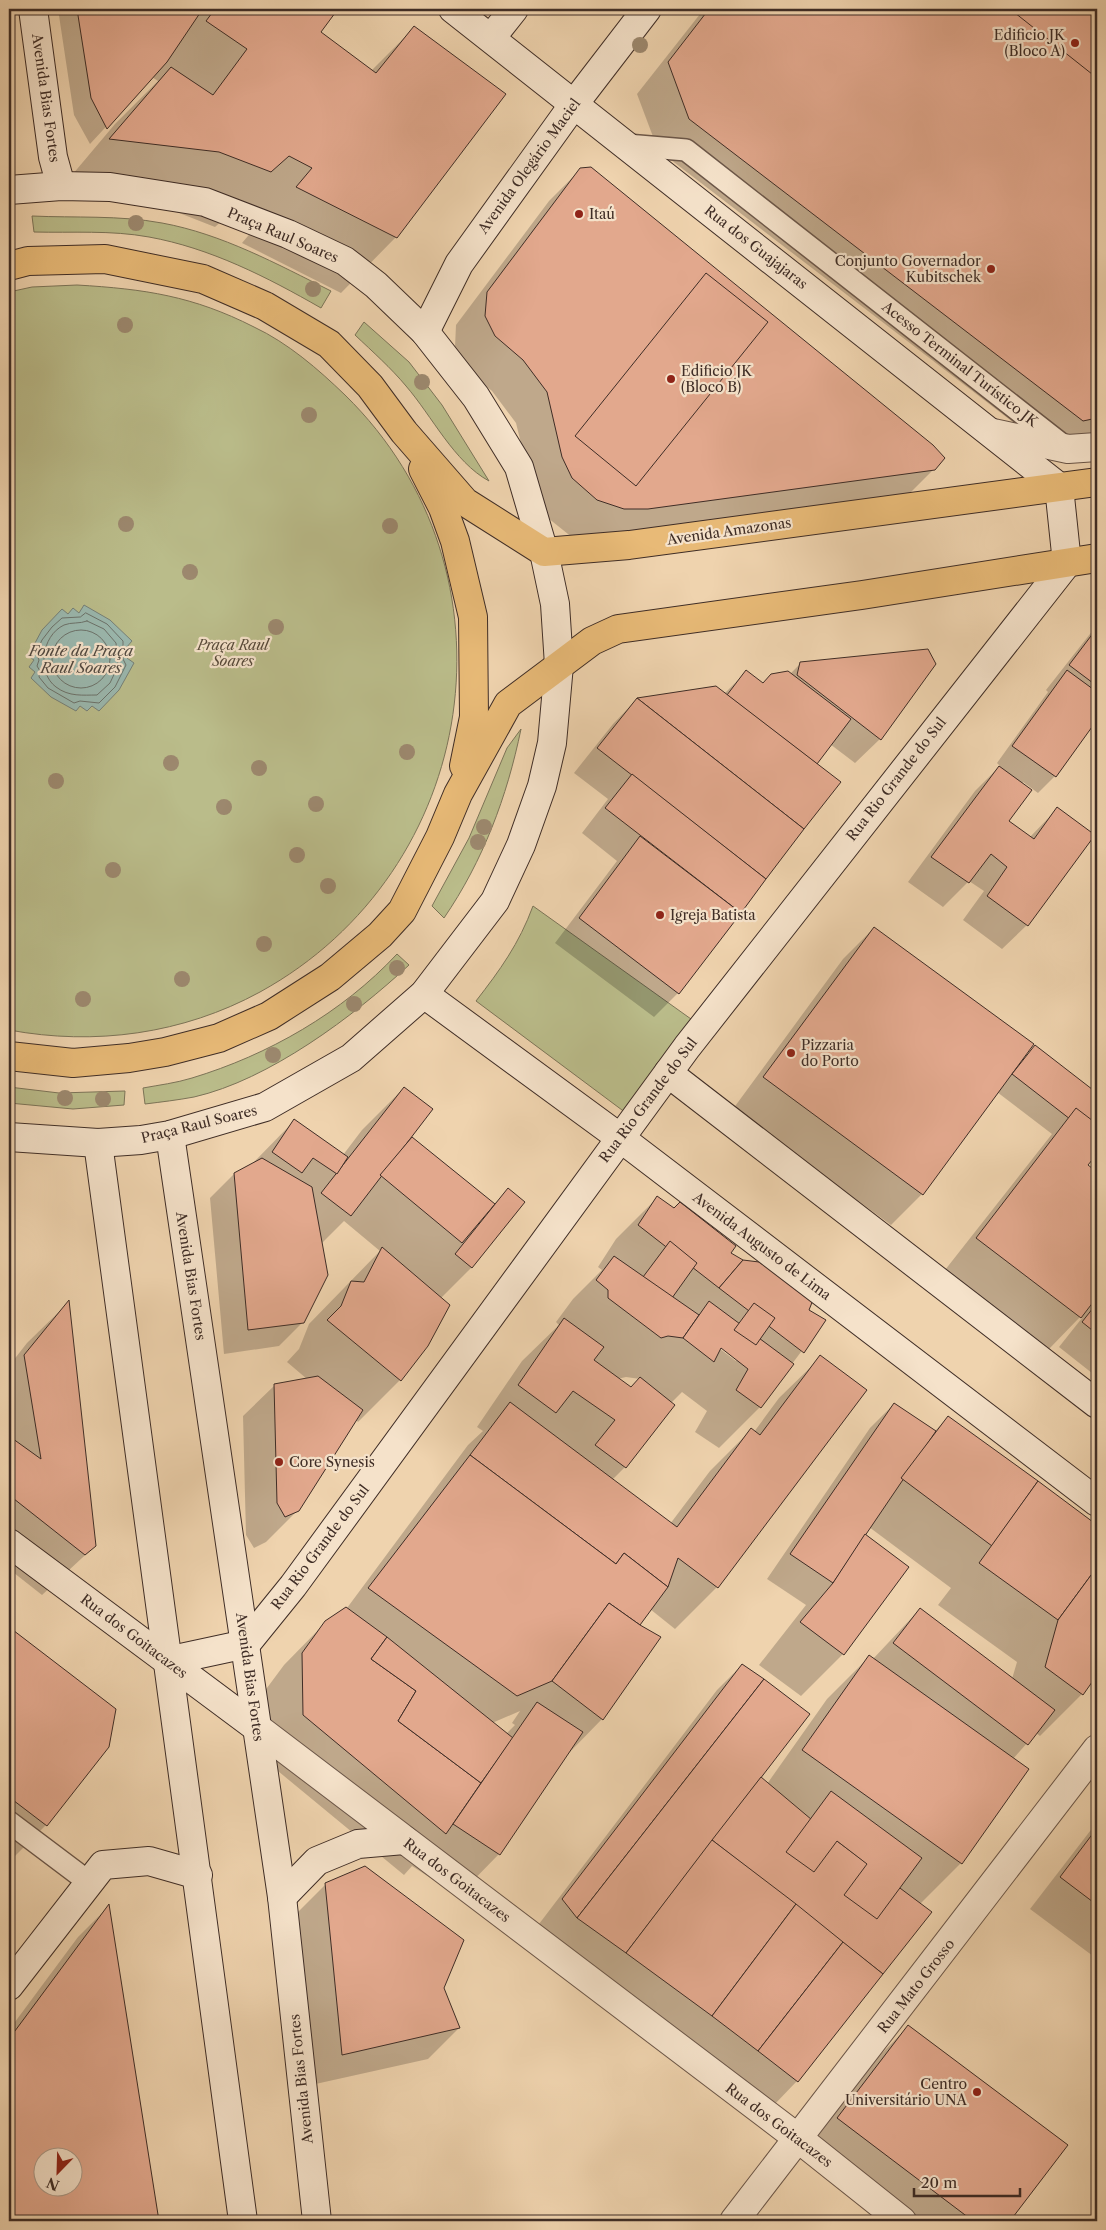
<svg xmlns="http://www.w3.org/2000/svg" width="1106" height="2230" font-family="'Libre Caslon Text',serif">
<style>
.green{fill:#babc8a;stroke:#7c7458}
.water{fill:#9ab7ad;stroke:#768077}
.shadow{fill:#0003;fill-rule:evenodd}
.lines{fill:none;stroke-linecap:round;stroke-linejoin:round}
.shore{stroke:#6c726a;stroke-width:1}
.building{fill:#e2a88d;stroke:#3f2d26;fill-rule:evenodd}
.lane-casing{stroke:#6b5648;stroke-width:24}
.street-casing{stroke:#6b5648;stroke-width:30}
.secondary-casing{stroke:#3f2d26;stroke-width:30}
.primary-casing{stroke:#3f2d26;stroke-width:30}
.lane{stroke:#f5e2ca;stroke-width:21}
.street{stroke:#f5e2ca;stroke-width:28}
.secondary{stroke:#f5e2ca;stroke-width:28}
.primary{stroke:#e8ba77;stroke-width:28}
.tree{fill:#9c886e}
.poi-dot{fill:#8f2418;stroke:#f5e2ca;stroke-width:2}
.labels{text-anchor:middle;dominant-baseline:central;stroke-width:4.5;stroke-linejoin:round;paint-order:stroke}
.poi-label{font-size:14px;fill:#3f2d26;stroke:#f5e2ca;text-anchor:start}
.street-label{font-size:14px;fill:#3f2d26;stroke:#f5e2ca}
.park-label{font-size:14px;font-style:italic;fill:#584a3a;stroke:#f5e2ca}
.water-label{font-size:15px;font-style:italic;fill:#514941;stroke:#f5e2ca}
</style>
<rect width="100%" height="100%" fill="#efd3ae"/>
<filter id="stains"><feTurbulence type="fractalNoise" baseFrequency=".004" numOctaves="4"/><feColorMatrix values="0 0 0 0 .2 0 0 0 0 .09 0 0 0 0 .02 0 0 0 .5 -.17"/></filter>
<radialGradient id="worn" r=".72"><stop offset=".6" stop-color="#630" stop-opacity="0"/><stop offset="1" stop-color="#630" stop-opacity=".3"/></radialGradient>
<g class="green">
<path d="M32,216C75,218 119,215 162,223C222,234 277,264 331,291L321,308C267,277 210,248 149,237C111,230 72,233 34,232Z"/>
<path d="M77,285C145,289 193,296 254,327C288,343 318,369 345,395C526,572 480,871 260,992C183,1034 95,1046 9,1030V292L32,287Z"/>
<path d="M364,322L409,362L442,405L489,481C454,462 432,416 406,386C391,368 373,352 355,335Z"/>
<path d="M521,729C507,797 483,861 444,918L432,906L469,838L507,748Z"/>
<path d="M533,906L698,1024L626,1113L476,1001C500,970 519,944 533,906Z"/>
<path d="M397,954L409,965C354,1016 269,1080 194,1097C178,1100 161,1102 145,1104L143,1088C159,1085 176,1083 192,1078C268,1055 342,1013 397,954Z"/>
<path d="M9,1087L59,1093L125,1091L124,1105L73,1109L9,1103Z"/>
</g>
<path class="water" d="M84,605L110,620L132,641L126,648L132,652L127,658L134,663L119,690L99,711L92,706L87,711L80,706L76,711L51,697L31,678L35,672L29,667L34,660L28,656L42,630L62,609L68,614L73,608L79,613Z"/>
<g class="shadow">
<path d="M58,9H337L319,32L371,71L414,28L396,237L341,293L242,243L258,224L233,211L215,227L164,207L56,194L115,124L158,81L152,77L90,144L74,115Z"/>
<path d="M704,9H1097V432L1084,446L1052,452L658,150L637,94Z"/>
<path d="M580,170L934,469L902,501L578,542L518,494L530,480L516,423L492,391L464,368L455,347L456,325L549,201Z"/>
<path d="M1097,625V728L1093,724L1055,776L1038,793L1023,782L1008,822L1030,837L1057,809L1027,925L1002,949L963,920L984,891L969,881L943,907L908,882L975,791L1000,766L997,763L1048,692L1046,690Z"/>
<path d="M801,663L880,739L855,763L830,744L815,764L839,782L678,993L654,1017L555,943L617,861L582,833L608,799L574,773L613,724L637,699L724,694L746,672L762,684L790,674Z"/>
<path d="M874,928L1025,1057L1035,1047L1097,1095V1152L1086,1166L1097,1174V1377L1059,1347L1082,1318L1080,1317L1049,1349L945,1270L1052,1134L997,1092L922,1194L891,1225L733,1109L843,959Z"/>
<path d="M404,1088L410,1137L493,1205L508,1190L472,1267L440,1299L427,1345L400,1380L358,1422L356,1420L298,1510L266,1542L254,1548L246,1535L243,1416L275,1385L307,1379L287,1362L299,1349L309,1324L380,1251L344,1221L321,1244L303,1322L279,1346L224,1354L210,1198L234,1174L251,1165L294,1121L343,1155L362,1130Z"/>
<path d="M658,1197L729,1253L824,1321L760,1407L719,1448L695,1432L707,1411L682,1392L671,1403L673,1405L625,1467L612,1480L670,1524L710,1471L751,1430L754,1432L779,1398L821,1357L866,1391L717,1587L675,1629L650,1609L638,1625L659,1637L602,1719L567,1755L499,1854L458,1896L412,1866L404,1875L261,1757V1696L284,1665L326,1622L347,1608L468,1445L483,1431L477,1427L522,1361L559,1325L556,1322L573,1299L602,1270L598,1267L616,1239ZM717,1343L737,1359L736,1361L715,1345ZM626,1377L640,1379L630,1389L617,1379ZM520,1711L512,1723L515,1725L506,1734L492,1723Z"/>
<path d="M68,1303L95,1546L42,1595L9,1569V1366L27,1343Z"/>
<path d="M894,1404L935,1431L948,1417L1097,1528V1673L1082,1694L1040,1736L1036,1733L1013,1759L961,1863L920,1904L797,2081L773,2106L539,1924L717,1690L742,1665L759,1778L767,1784L827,1699L869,1657L872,1660L920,1609L1012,1679L1017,1662L938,1605L951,1588L869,1527L864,1535L907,1567L843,1654L801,1696L759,1665L806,1605L767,1579L870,1428Z"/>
<path d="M9,1629L114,1709L108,1746L46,1825L15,1856L9,1852Z"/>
<path d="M1097,1822V1959L1030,1909Z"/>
<path d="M326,1884L443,1988L459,2028L428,2059L311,2085L295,1915Z"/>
<path d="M108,1907L157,2221H9V2030L78,1937ZM42,2158H72V2188H42Z"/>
<path d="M908,2027L1066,2146L1008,2221H901L807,2150L877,2058Z"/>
</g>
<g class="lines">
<g class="shore">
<path d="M86,613L107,624L123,641V659L126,665L115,687L99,703L80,701L74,703L48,688L39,677L40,671L37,666L39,660L36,653L42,640L52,627L62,618L80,617Z"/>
<path d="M87,621L104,629L116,643L118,666L110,683L97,695C83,695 69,697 56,687C37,673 41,636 64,625C71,622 80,624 87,621Z"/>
<circle cx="81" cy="659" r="29"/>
</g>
</g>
<g class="building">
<path d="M77,9H201L202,10L167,62L107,129L91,98Z"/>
<path d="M215,9H338L321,32L376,73L414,26L506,94L397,238L296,187L312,168L289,156L271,172L219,152L109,139L171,67L213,95L247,49L206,21Z"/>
<path d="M709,9H1097V418L1083,421L689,119L668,62Z"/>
<path d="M1010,9H1097V78Z"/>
<path d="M591,167L933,445L945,458L935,470L648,509H624L597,500L572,478L562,457L547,392L523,360L495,336L485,316L487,292L580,168Z"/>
<path d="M706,273L768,322L636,486L575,436Z"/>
<path d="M1097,628V686L1069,665Z"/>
<path d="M928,649L936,664L881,740L797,675L800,662Z"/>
<path d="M746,670L763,683L771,674L788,671L851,719L817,764L727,695Z"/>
<path d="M1067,670L1097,692V720L1056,777L1012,746Z"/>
<path d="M716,686L841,782L804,829L637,698Z"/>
<path d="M637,698L804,829L766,879L597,748Z"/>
<path d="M999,766L1032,790L1009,821L1034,839L1057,807L1095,835L1028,926L987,896L1007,867L991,854L969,883L931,857Z"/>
<path d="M632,774L766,879L741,913L605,808Z"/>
<path d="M640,836L741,913L679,994L579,918Z"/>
<path d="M874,927L1034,1044L923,1195L763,1077Z"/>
<path d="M1035,1045L1097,1093V1140L1012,1074Z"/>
<path d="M404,1087L433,1109L351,1216L321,1193Z"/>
<path d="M1076,1108L1097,1124V1154L1088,1165L1097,1172V1297L1081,1318L976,1238Z"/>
<path d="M294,1119L348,1157L337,1174L313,1158L302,1173L272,1152Z"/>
<path d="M412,1137L495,1204L462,1243L380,1175Z"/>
<path d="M262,1158L312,1187L328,1275L304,1323L248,1330L234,1173Z"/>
<path d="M508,1188L525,1202L472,1268L455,1254Z"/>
<path d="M657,1196L674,1208L680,1202L736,1246L731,1253L743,1260L719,1288L638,1225Z"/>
<path d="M670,1241L697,1263L672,1298L643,1277Z"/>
<path d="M382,1247L450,1305L428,1346L401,1381L327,1320L341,1306L351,1281L364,1282Z"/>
<path d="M614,1256L699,1315L683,1338L668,1336L661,1338L608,1298V1290L596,1280Z"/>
<path d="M743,1260L759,1262L813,1300L809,1310L826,1320L804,1353L719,1288Z"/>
<path d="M69,1300L96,1546L85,1555L9,1495V1436L41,1459L24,1355Z"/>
<path d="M709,1301L794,1364L761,1408L736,1390L748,1369L721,1348L714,1362L683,1338Z"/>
<path d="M754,1303L775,1318L756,1345L734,1330Z"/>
<path d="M1097,1303V1334L1082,1322Z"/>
<path d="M564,1318L604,1347L594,1360L631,1387L640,1377L675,1405L626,1468L595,1445L615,1420L573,1391L556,1413L518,1385Z"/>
<path d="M820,1355L867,1390L718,1588L678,1558L668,1587L624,1553L616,1564L470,1455L510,1402L677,1527L751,1428L760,1435Z"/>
<path d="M318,1376L363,1410L299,1511L285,1517L277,1503L274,1384Z"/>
<path d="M894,1403L936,1431L833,1583L790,1554Z"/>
<path d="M948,1416L1038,1481L992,1546L901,1478Z"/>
<path d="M470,1455L616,1564L624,1553L668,1587L640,1625L609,1603L552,1681L517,1696L368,1588Z"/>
<path d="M1038,1481L1097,1525V1567L1058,1620L979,1563Z"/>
<path d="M865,1534L909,1567L844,1655L800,1622L833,1583Z"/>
<path d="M1097,1567V1675L1083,1695L1045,1667L1058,1620Z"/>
<path d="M609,1603L640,1625L661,1637L603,1720L552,1681Z"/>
<path d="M346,1607L387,1637L371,1659L416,1691L398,1721L481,1783L446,1834L303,1715L302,1653L325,1621Z"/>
<path d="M920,1608L1055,1710L1028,1745L893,1643Z"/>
<path d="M9,1627L116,1709L109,1747L47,1826L9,1797Z"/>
<path d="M387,1637L513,1738L481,1783L398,1721L416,1691L371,1659Z"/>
<path d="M869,1655L1029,1769L962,1864L802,1750Z"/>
<path d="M742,1664L764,1679L577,1918L562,1899Z"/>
<path d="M764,1679L810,1714L626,1953L577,1918Z"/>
<path d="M537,1702L583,1732L500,1855L453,1824Z"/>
<path d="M761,1777L837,1841L932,1912L883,1974L712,1840Z"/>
<path d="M831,1791L922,1858L877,1919L844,1895L867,1864L837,1841L814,1872L786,1852Z"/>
<path d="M1097,1828V1905L1060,1877Z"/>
<path d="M712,1840L796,1904L712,2016L626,1953Z"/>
<path d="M365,1866L464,1940L444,1988L460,2028L342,2055L325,1883Z"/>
<path d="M109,1904L159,2221H9V2039ZM42,2158H72V2188H42Z"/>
<path d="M796,1904L843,1942L758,2051L712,2016Z"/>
<path d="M843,1942L883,1974L798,2082L758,2051Z"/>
<path d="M908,2025L1068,2145L1010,2221H973L837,2118Z"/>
</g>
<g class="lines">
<g class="lane-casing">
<g id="lane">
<path d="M627,145L686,150L1065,447"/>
<path d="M9,1822L90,1883"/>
</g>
</g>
<g class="street-casing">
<g id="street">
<path d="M993,433L1068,449L1097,447"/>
<path d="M256,1727L799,2139L902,2221"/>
<path d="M734,2221L1097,1749"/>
</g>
</g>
<g class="secondary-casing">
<g id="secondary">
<path d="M33,9L53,157L61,186"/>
<path d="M491,38L514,9"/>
<path d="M9,190L61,186L110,187L205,202L288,234L345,261L376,285L425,332L476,397L519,467L544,552L555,604L559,665L552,743L542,786L521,845L495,901L424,994L351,1058L265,1107L170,1135L141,1140L98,1143L9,1137"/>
<path d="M425,332L459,264L574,104L647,9"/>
<path d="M424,994L619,1137L1097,1502"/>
<path d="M668,1073L1097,1404"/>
<path d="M170,1135L282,1897L317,2221"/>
<path d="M98,1143L243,2221"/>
<path d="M9,1543L256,1727"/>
<path d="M167,1661L246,1644L293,1586L687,1047L1067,563L1059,487L453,9"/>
<path d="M282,1897L317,1861L358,1844L404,1840"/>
<path d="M9,1986L103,1865L149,1861L198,1875"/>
</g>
</g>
<g class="primary-casing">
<g id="primary">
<path d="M9,266L28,261L105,259L203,279L265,306L329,344L370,386L404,432L465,502L544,552L629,545L1097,482"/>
<path d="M423,469L443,508L455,541L473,617L474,717L464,766"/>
<path d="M9,1056L73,1063L129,1058L165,1052L219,1038L269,1016L330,977L380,935L402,911L440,837L458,794L508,704L592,641L618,629L862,595L1097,558"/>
</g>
</g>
<use href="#lane" class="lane"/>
<use href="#street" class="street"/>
<use href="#secondary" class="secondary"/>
<use href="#primary" class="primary"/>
</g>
<g class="tree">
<circle cx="640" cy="45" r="8"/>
<circle cx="136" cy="223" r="8"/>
<circle cx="313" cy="289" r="8"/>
<circle cx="125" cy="325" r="8"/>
<circle cx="422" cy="382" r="8"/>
<circle cx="309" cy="415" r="8"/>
<circle cx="126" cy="524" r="8"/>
<circle cx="390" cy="526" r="8"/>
<circle cx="190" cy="572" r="8"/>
<circle cx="276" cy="627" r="8"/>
<circle cx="407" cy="752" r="8"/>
<circle cx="171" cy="763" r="8"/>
<circle cx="259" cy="768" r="8"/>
<circle cx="56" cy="781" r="8"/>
<circle cx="316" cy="804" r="8"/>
<circle cx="224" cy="807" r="8"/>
<circle cx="484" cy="827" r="8"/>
<circle cx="478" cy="842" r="8"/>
<circle cx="297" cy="855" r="8"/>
<circle cx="113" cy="870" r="8"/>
<circle cx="328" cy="886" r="8"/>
<circle cx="264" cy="944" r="8"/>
<circle cx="397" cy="968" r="8"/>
<circle cx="182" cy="979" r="8"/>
<circle cx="83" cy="999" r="8"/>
<circle cx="354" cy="1004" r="8"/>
<circle cx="273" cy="1055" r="8"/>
<circle cx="65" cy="1098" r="8"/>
<circle cx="103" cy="1099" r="8"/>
</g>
<g class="poi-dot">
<circle cx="1075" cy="43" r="5"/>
<circle cx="579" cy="214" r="5"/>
<circle cx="991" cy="269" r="5"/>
<circle cx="671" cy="379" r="5"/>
<circle cx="660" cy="915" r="5"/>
<circle cx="791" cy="1053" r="5"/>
<circle cx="279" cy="1462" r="5"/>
<circle cx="977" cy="2092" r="5"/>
</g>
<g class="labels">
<g class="poi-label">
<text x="1065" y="35" text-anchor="end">Edificio JK<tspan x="1065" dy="16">(Bloco A)</tspan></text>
<text x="589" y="214">Itaú</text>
<text x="981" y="261" text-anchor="end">Conjunto Governador<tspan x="981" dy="16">Kubitschek</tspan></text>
<text x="681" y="371">Edificio JK<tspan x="681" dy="16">(Bloco B)</tspan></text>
<text x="670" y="915">Igreja Batista</text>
<text x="801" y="1045">Pizzaria<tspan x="801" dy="16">do Porto</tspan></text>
<text x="289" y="1462">Core Synesis</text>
<text x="967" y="2084" text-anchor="end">Centro<tspan x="967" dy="16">Universitário UNA</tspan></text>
</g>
<g class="street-label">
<text transform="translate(46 98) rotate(82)">Avenida Bias Fortes</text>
<text transform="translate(529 166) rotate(-54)">Avenida Olegário Maciel</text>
<text transform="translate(283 235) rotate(23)">Praça Raul Soares</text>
<text transform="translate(756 247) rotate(38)">Rua dos Guajajaras</text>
<text transform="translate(960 364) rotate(38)">Acesso Terminal Turístico JK</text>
<text transform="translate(729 531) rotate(-8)">Avenida Amazonas</text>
<text transform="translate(896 779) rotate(-52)">Rua Rio Grande do Sul</text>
<text transform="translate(648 1100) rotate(-53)">Rua Rio Grande do Sul</text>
<text transform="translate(199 1124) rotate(-14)">Praça Raul Soares</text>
<text transform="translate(762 1246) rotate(37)">Avenida Augusto de Lima</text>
<text transform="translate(191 1276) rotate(81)">Avenida Bias Fortes</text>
<text transform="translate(320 1547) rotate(-53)">Rua Rio Grande do Sul</text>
<text transform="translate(134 1636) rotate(37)">Rua dos Goitacazes</text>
<text transform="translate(250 1677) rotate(82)">Avenida Bias Fortes</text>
<text transform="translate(457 1880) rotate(37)">Rua dos Goitacazes</text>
<text transform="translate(916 1986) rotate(-52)">Rua Mato Grosso</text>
<text transform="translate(301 2079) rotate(-96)">Avenida Bias Fortes</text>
<text transform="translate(779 2125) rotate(37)">Rua dos Goitacazes</text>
</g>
<g class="park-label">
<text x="233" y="645">Praça Raul<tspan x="233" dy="16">Soares</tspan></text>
</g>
<g class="water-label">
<text x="81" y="650">Fonte da Praça<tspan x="81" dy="17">Raul Soares</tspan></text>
</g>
</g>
<rect width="1106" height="2230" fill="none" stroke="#efd3ae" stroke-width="30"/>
<rect x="10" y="10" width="1086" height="2210" fill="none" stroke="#3f2d26" stroke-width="2.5"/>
<rect x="15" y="15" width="1076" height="2200" fill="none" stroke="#3f2d26"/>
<g transform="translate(58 2172) rotate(203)"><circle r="24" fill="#f5e2ca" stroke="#ac9a88"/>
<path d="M0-4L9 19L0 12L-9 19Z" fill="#8f2418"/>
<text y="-8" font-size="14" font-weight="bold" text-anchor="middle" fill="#3f2d26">N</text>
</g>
<path d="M914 2188v8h106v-8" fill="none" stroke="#3f2d26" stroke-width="2.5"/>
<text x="921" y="2188" font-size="15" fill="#3f2d26" stroke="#f5e2ca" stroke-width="4" paint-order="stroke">20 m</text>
<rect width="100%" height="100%" filter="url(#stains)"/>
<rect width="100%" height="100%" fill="url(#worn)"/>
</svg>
